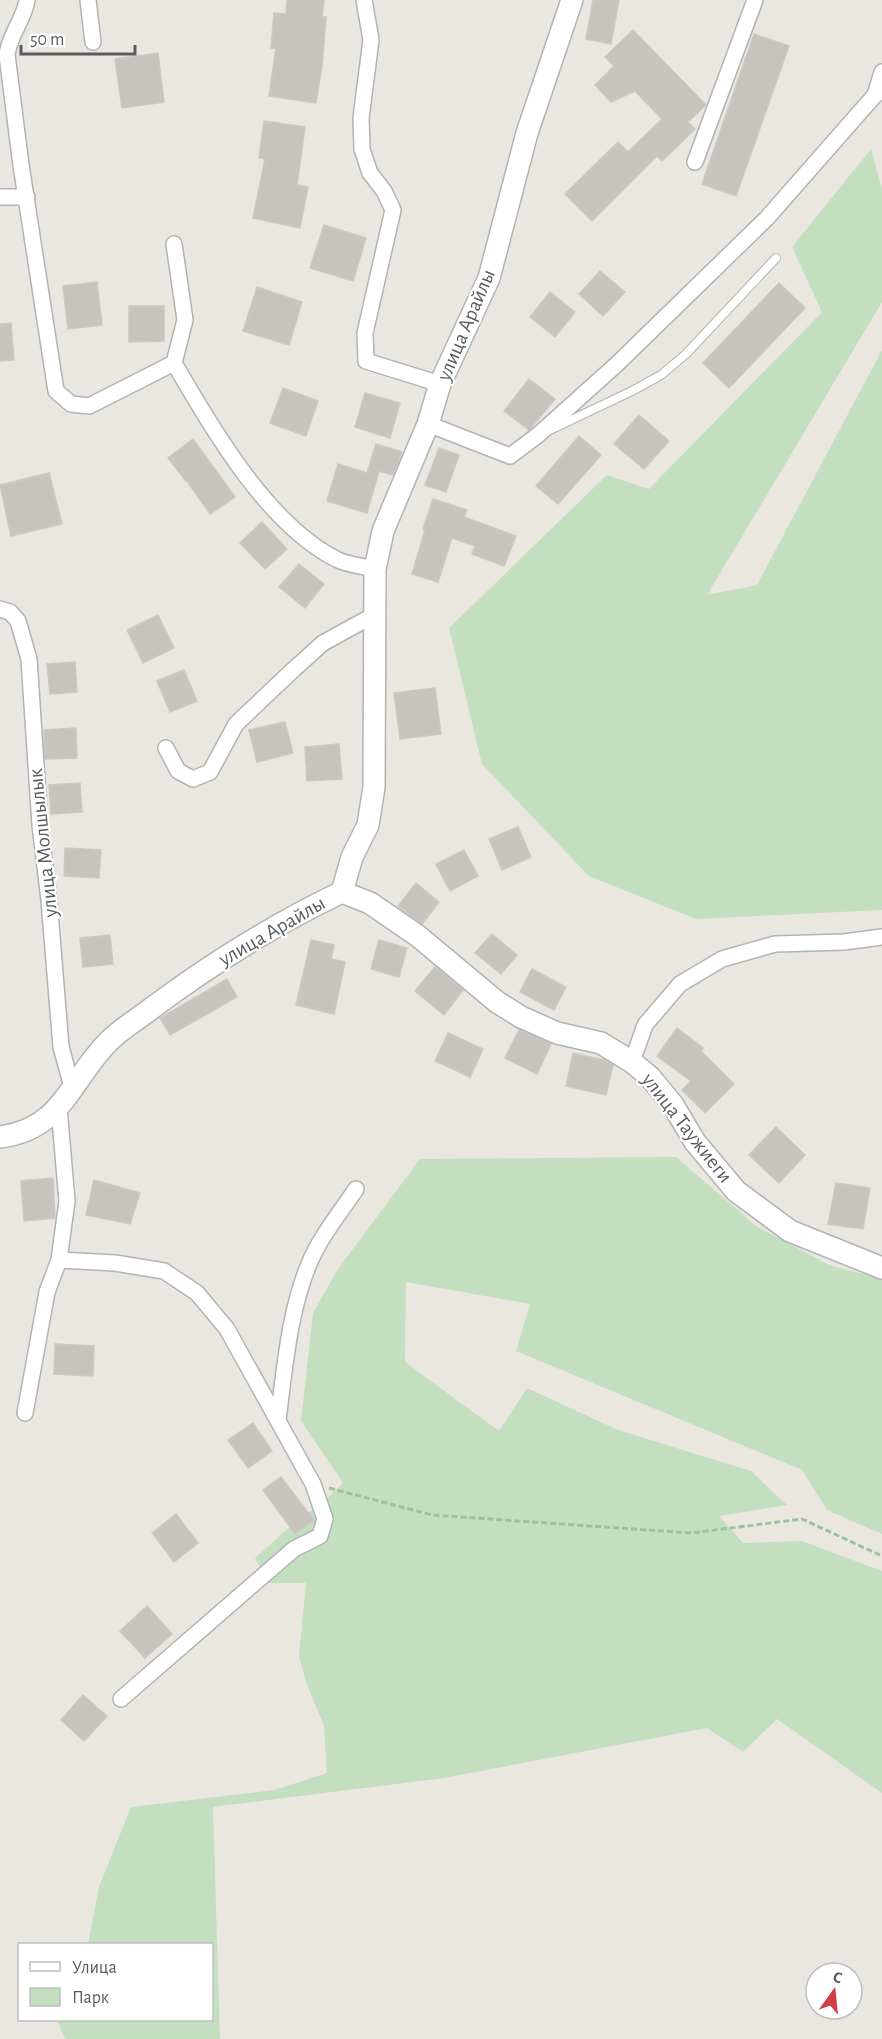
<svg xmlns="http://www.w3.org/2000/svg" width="882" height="2039" font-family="'Alegreya Sans',sans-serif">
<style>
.green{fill:#c3dfbf}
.building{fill:#c7c3bf;stroke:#cec8c0;stroke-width:1.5}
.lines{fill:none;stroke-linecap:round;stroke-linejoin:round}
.lane-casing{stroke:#b1b3b6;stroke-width:10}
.street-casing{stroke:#b1b3b6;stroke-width:18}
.secondary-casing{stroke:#b0b3b6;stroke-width:24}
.path{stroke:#9bc1a1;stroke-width:3;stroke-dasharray:6 3;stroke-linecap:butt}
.lane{stroke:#fff;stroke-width:8}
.street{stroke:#fff;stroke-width:15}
.secondary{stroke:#fff;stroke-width:21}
.labels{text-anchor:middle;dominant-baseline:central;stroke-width:4.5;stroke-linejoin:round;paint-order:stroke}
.street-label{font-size:21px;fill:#595c5f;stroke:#fff}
</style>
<rect width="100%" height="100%" fill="#eae7e0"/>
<g class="green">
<path d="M871,149L882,189V302L707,595L757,585L882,350V910L696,919L589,876L482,764L449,628L607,475L649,489L822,312L792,247Z"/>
<path d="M676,1157L756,1226L829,1265L882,1279V1534L827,1510L802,1470L516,1351L530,1304L406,1282L405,1362L499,1431L527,1388L618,1430L751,1471L787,1505L719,1516L743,1543L802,1541L882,1571V1793L777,1719L743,1752L707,1728L444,1778L213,1807L220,2039H65L57,2020H212V1944H88L99,1887L131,1807L275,1790L327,1773L324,1726L306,1682L299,1656L306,1583H269L255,1558L301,1517L319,1506L343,1483L301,1421L313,1313L338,1269L420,1159Z"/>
</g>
<g class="building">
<path d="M287,0H324L322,17H326L322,66L316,103L269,96L276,48H271L274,13L286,14Z"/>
<path d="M593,0H619L611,44L586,39Z"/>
<path d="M633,30L706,105L688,122L695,129L662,161L657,156L592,221L565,194L618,142L628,152L662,119L635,91L611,102L595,85L614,66L605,57Z"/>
<path d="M754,34L789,46L736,196L702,184Z"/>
<path d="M158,53L164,102L122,108L115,59Z"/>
<path d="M264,121L305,127L297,185L308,187L300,228L253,218L265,159L259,158Z"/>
<path d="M324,225L366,238L353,281L310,268Z"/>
<path d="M600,271L625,292L603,316L579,294Z"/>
<path d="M97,282L102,325L68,329L63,286Z"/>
<path d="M779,283L805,308L729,388L703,363Z"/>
<path d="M257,287L302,302L289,345L243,331Z"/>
<path d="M550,292L575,312L555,337L530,317Z"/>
<path d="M129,306H164V341L129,342Z"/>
<path d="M11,323L14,360L0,361V324Z"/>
<path d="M529,379L555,399L529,430L504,411Z"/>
<path d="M283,388L318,401L306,436L270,423Z"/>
<path d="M365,393L400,403L390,438L355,427Z"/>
<path d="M639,415L669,441L644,469L614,444Z"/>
<path d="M579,436L601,455L558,504L536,486Z"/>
<path d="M193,439L235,497L210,514L187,481H186L168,458Z"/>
<path d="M376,444L402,452L393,475L379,471L367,513L327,501L338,464L367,473Z"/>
<path d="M439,448L459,455L446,492L425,485Z"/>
<path d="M49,473L62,524L11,536L0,485Z"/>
<path d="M433,499L467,510L464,517L516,536L504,566L472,554L475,546L452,538L438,582L412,574L425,530L423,529Z"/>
<path d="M262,522L287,549L265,569L240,543Z"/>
<path d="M299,564L324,584L305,608L279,587Z"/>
<path d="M158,615L174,648L143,663L127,630Z"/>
<path d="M75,662L77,692L50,694L47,664Z"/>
<path d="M184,670L197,701L170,712L157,681Z"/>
<path d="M435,688L441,734L400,739L394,693Z"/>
<path d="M285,722L293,753L257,762L249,730Z"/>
<path d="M76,728L77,758L45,759L44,730Z"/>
<path d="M339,744L342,779L307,781L305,747Z"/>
<path d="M80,783L82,812L51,814L49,785Z"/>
<path d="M518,827L531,857L502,870L489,839Z"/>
<path d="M65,848L101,850L99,878L64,876Z"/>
<path d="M464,850L478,876L450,891L436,864Z"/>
<path d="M416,883L439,902L422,924L398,906Z"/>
<path d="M492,934L517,955L501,974L475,953Z"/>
<path d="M110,935L113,964L83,967L80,938Z"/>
<path d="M311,940L334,945L331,959L345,962L334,1014L296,1005Z"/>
<path d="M379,940L407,948L399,977L371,969Z"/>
<path d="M435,967L463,990L444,1015L415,991Z"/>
<path d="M532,969L566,987L554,1010L520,992Z"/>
<path d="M227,979L237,997L170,1035L160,1018Z"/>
<path d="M677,1028L703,1048L701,1051L734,1084L705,1113L682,1090L691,1081L657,1056Z"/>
<path d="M519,1030L551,1044L537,1074L505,1058Z"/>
<path d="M448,1033L483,1049L470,1077L435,1061Z"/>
<path d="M573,1053L604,1060L613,1065L606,1095L566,1086Z"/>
<path d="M776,1127L805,1155L779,1183L749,1155Z"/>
<path d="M53,1178L55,1218L24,1221L21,1181Z"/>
<path d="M94,1180L140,1193L130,1224L86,1215Z"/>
<path d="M836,1183L870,1188L863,1229L828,1224Z"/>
<path d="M55,1344L94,1346L93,1376L54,1374Z"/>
<path d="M253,1423L272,1451L248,1468L228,1440Z"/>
<path d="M281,1477L314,1520L295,1534L263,1490Z"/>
<path d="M176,1514L198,1543L174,1562L152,1533Z"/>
<path d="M147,1606L172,1634L145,1658L120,1631Z"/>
<path d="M83,1695L107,1716L84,1741L61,1720Z"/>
</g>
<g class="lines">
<g class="lane-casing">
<path id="lane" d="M550,430L632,391L661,375L686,354L776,258"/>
</g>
<g class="street-casing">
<g id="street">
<path d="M27,0C24,20 9,35 7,55L21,165L56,391L71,404L89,406L174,363"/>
<path d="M88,0L93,42"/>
<path d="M364,0L371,40L361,118L362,149L370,173L384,191L393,210L365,333L366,361L440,384"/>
<path d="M875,95L882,72"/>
<path d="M695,162L755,0"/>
<path d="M0,197H27"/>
<path d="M174,244L185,320L174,363C212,428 267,524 336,559C347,565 363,566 375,569"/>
<path d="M428,424L510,456L538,435L617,364L767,218L875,95L882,91"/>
<path d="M0,609L10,612L18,621L29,659L40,825L49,900L61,1047L72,1087"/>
<path d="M166,748L178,771L193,779L210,772L236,724L293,670L323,643L376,614"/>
<path d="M632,1062L645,1025L680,984L722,959L775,944L844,942L882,937"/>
<path d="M59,1260L115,1263L164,1271L197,1293L227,1329L313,1484L325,1519L320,1536L294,1549L121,1699"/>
<path d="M25,1413L47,1292L59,1260L67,1201L59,1108"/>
<path d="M278,1419C285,1367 289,1312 309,1264C320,1237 340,1213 356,1189"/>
</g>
</g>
<g class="secondary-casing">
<g id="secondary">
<path d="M342,892L370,903L418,936L497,1002L521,1017L557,1033L601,1043L632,1062L650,1077L673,1105L695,1142L736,1191L790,1231L882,1268"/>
<path d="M0,1137C63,1129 70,1080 109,1041C121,1029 138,1019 152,1008C211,964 275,924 342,892L352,857L368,825L374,787L375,569L383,531L428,424L440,384L489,278L527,133L572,0"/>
</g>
</g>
<path class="path" d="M329,1488L432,1515L691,1533L802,1519L882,1556"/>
<use href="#lane" class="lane"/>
<use href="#street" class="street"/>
<use href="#secondary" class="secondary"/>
</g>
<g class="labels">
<g class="street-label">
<text transform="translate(466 325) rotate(-67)">улица Арайлы</text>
<text transform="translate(43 843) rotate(-96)">улица Молшылык</text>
<text transform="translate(272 931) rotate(-30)">улица Арайлы</text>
<text transform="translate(687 1128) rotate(52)">улица Таужиеги</text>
</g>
</g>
<rect x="18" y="1943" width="195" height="78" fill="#ffffff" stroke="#bdbebf" stroke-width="1.5"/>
<rect x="30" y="1962" width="30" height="9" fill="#ffffff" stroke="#bdbebf" stroke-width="1.5"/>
<text x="72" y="1973" font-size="18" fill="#595c5f">Улица</text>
<rect x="30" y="1988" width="30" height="18" fill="#c3dfbf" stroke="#bdbebf" stroke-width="1.5"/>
<text x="72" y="2003" font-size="18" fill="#595c5f">Парк</text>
<g transform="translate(834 1991) rotate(15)"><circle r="28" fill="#ffffff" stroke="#bdbebf" stroke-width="1.5"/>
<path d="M0-4.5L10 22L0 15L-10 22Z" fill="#d23e45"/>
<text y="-9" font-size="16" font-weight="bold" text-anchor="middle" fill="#595c5f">С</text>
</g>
<path d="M21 45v9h114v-9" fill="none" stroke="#595c5f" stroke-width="3"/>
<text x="30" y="45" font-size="18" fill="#595c5f" stroke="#ffffff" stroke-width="4.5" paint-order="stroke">50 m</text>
</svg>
